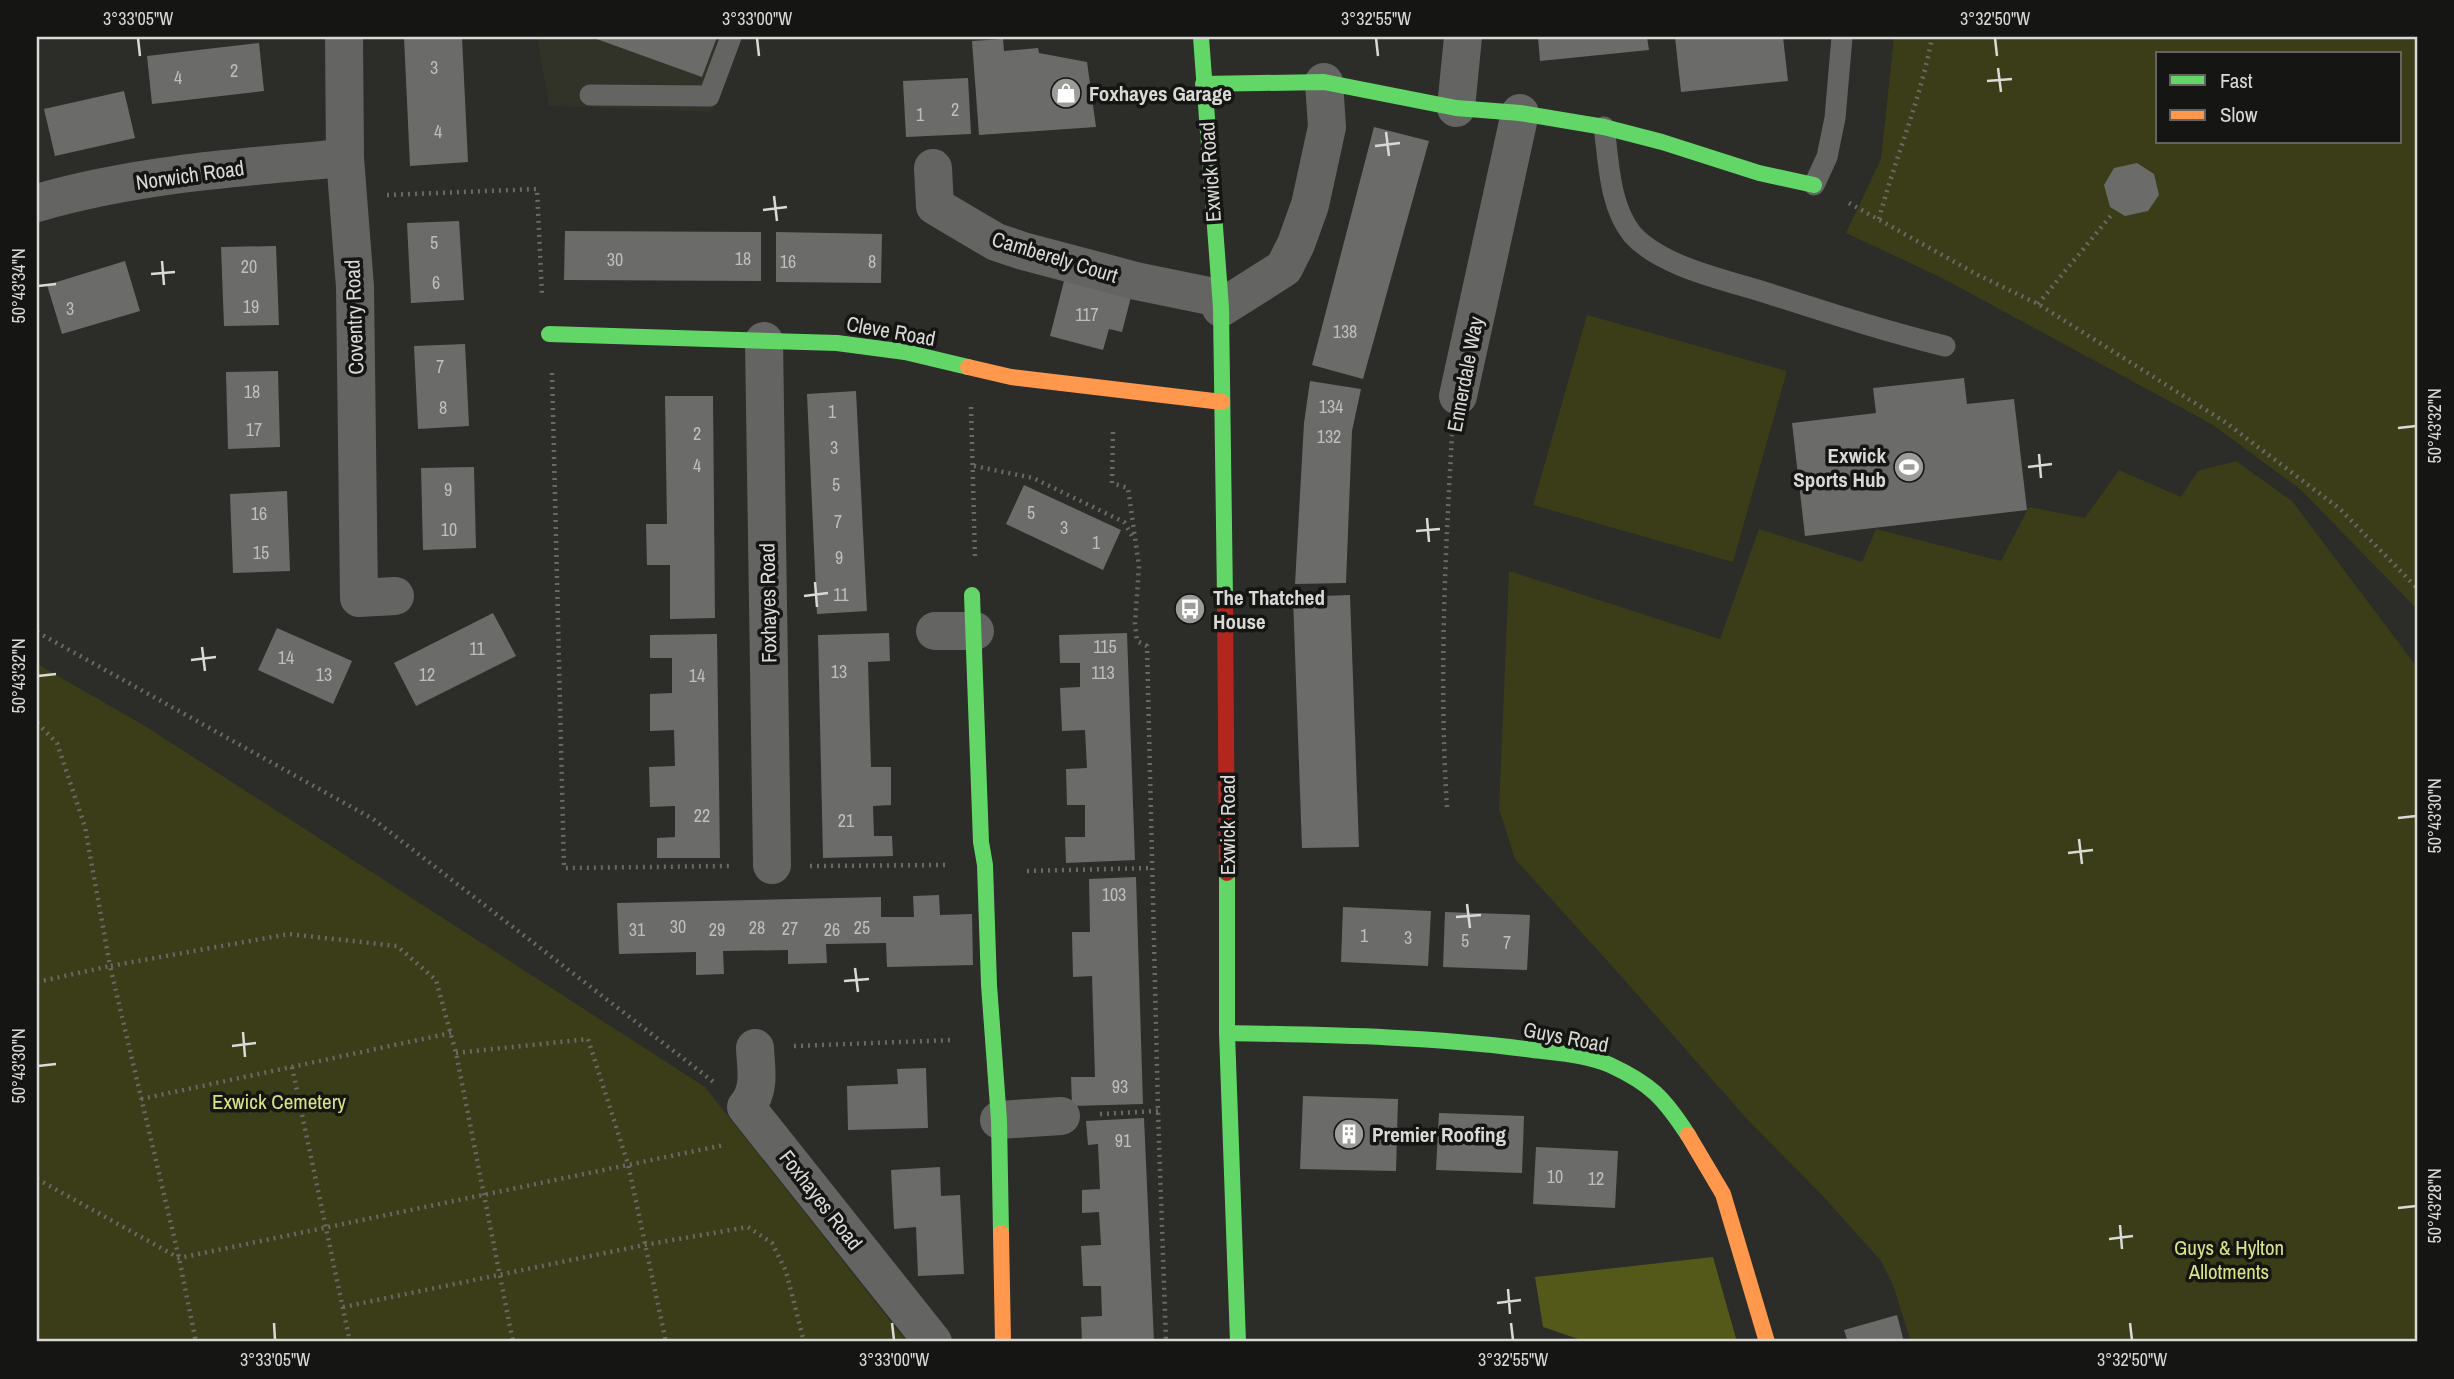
<svg xmlns="http://www.w3.org/2000/svg" width="2454" height="1379" font-family="'Archivo Narrow',sans-serif">
<style>
.built{fill:#313228}
.green{fill:#3a3d18;fill-rule:evenodd}
.forest{fill:#545919}
.building{fill:#6b6c69}
.lines{fill:none;stroke-linecap:round;stroke-linejoin:round}
.path{stroke:#696967;stroke-width:4.5;stroke-dasharray:2 5;stroke-linecap:butt}
.lane{stroke:#646562;stroke-width:21}
.street{stroke:#646562;stroke-width:38}
.fast{stroke:#63d668;stroke-width:16}
.slow{stroke:#ff974d;stroke-width:16}
.jam{stroke:#b3261e;stroke-width:16}
.ticks{fill:none;stroke:#d9d9d6;stroke-width:2.5}
.labels{text-anchor:middle;dominant-baseline:central;stroke-width:7;stroke-linejoin:round;paint-order:stroke}
.number-label{font-size:18px;fill:#bebebb}
.poi-label{font-size:21px;font-weight:bold;fill:#d9d9d6;stroke:#151513;text-anchor:start}
.street-label{font-size:21px;fill:#d9d9d6;stroke:#151513}
.park-label{font-size:21px;fill:#dae482;stroke:#151513}
.neatline{fill:none;stroke:#d9d9d6;stroke-width:2.5}
.ticks-label{font-size:18px;text-anchor:middle;fill:#d9d9d6}
</style>
<rect width="100%" height="100%" fill="#2c2c29"/>
<path class="built" d="M537,37H741L711,112L549,106Z"/>
<g class="green">
<path d="M1894,37H2417V609L2300,489L2213,425L1944,279L1846,233L1881,159ZM2158,54H2400V142H2158Z"/>
<path d="M1587,315L1787,371L1733,562L1533,505Z"/>
<path d="M2236,461L2292,501L2417,667V1342H1911L1893,1285L1881,1261L1822,1195L1746,1118L1621,976L1515,859L1499,809L1509,571L1720,639L1759,529L1862,562L1876,529L2001,561L2029,507L2085,518L2119,470L2181,497L2198,471Z"/>
<path d="M37,664L145,726L705,1087L907,1342H37Z"/>
</g>
<path class="forest" d="M1713,1257L1737,1342H1587L1543,1327L1535,1277Z"/>
<g class="building">
<path d="M404,37H462L468,162L410,166Z"/>
<path d="M591,37H717L702,77Z"/>
<path d="M1538,37H1647L1649,50L1540,61Z"/>
<path d="M1675,37H1783L1788,81L1681,92Z"/>
<path d="M1003,39L1004,51L1038,48L1039,53L1087,62L1096,127L979,135L972,41Z"/>
<path d="M259,43L264,91L152,104L147,56Z"/>
<path d="M968,78L971,134L906,137L903,81Z"/>
<path d="M124,91L135,138L55,156L44,109Z"/>
<path d="M1374,127L1429,141L1363,379L1312,365Z"/>
<path d="M2137,163L2154,174L2159,195L2148,211L2125,216L2110,207L2104,185L2114,168Z"/>
<path d="M459,221L464,300L411,303L407,223Z"/>
<path d="M565,231L761,232V281L564,280Z"/>
<path d="M776,232L882,234L881,283L776,282Z"/>
<path d="M276,246L279,325L224,326L221,247Z"/>
<path d="M125,261L140,311L62,334L47,285Z"/>
<path d="M1065,277L1132,293L1122,332L1109,329L1103,350L1050,336Z"/>
<path d="M465,344L469,426L418,429L414,346Z"/>
<path d="M278,371L280,447L228,449L226,372Z"/>
<path d="M1964,378L1967,404L2014,399L2027,510L1805,536L1792,423L1876,413L1873,388Z"/>
<path d="M1310,381L1361,389L1352,431L1346,583L1295,584L1304,423Z"/>
<path d="M856,391L867,611L817,614L807,394Z"/>
<path d="M665,396H713L715,618L670,619V565H647L646,524H667Z"/>
<path d="M474,467L476,548L423,550L421,468Z"/>
<path d="M1024,485L1121,530L1103,570L1006,524Z"/>
<path d="M287,491L290,571L233,573L230,494Z"/>
<path d="M1350,595L1359,847L1302,848L1293,597Z"/>
<path d="M493,613L516,656L416,706L394,663Z"/>
<path d="M277,628L352,661L333,704L258,670Z"/>
<path d="M889,633L890,661L868,662L871,767H891V805L873,806L874,836H892L893,856L823,858L818,635Z"/>
<path d="M1127,633L1135,860L1066,863L1065,837H1085V805H1067L1066,769L1087,768L1085,730L1062,731L1060,688L1080,687V663H1060L1059,635Z"/>
<path d="M717,634L720,858H657V838L675,837V806L650,807L649,767L675,766L674,730L650,731V694L672,693V658H650V635Z"/>
<path d="M1136,877L1143,1104L1072,1106L1071,1077H1095L1092,976L1073,977L1072,932H1090L1089,879Z"/>
<path d="M939,895L940,915L972,914L973,965L887,967L886,943L826,944L827,963L788,964V950L723,951L724,974L696,975V952L619,954L617,903L881,897V917H914L913,896Z"/>
<path d="M1343,907L1431,911L1428,966L1341,962Z"/>
<path d="M1445,912L1530,915L1527,970L1443,967Z"/>
<path d="M926,1068L928,1128L848,1130L847,1086L898,1084L897,1069Z"/>
<path d="M1303,1096L1398,1099L1396,1171L1300,1169Z"/>
<path d="M1439,1113L1524,1116L1522,1173L1436,1170Z"/>
<path d="M1144,1118L1154,1342H1082L1081,1317L1102,1316L1101,1286H1083L1081,1246L1101,1245L1099,1212L1082,1213V1190L1100,1189L1098,1144L1088,1145L1086,1121Z"/>
<path d="M1536,1147L1618,1151L1615,1208L1533,1204Z"/>
<path d="M940,1167L941,1196L960,1195L964,1274L918,1276L916,1227L894,1229L891,1170Z"/>
<path d="M1897,1315L1904,1342H1848L1844,1330Z"/>
</g>
<g class="lines">
<g class="path">
<path d="M387,195L537,189L542,295"/>
<path d="M1849,203L1978,275L2038,304L2225,422L2340,509L2417,588"/>
<path d="M1879,219C1895,158 1921,99 1932,37"/>
<path d="M2038,304L2113,213"/>
<path d="M552,373L564,868L732,866"/>
<path d="M971,407L975,556"/>
<path d="M1113,432L1112,483L1128,488L1139,566L1135,623L1137,641L1147,646L1158,1111L1166,1342"/>
<path d="M974,466L1033,478L1124,522L1134,539"/>
<path d="M37,632L373,819L715,1083"/>
<path d="M37,723L57,743L85,827L110,966L289,934L397,946L436,980L456,1053L513,1342"/>
<path d="M1447,807C1439,683 1445,559 1452,435"/>
<path d="M810,866L945,865"/>
<path d="M1027,871L1152,868"/>
<path d="M37,982L110,966L179,1258L196,1342"/>
<path d="M794,1046L953,1040"/>
<path d="M456,1053L588,1039L628,1164L666,1342"/>
<path d="M292,1067L350,1342"/>
<path d="M141,1099L451,1033"/>
<path d="M1100,1114L1158,1111"/>
<path d="M37,1179L179,1258L724,1145"/>
<path d="M343,1307L644,1245L748,1227L772,1243L786,1271L804,1342"/>
</g>
<g class="lane">
<path d="M590,95L709,96L731,37"/>
<path d="M1604,127C1609,162 1609,205 1632,234C1661,267 1726,280 1767,293C1826,312 1884,331 1945,346"/>
<path d="M1814,185L1827,157L1835,118L1842,37"/>
</g>
<g class="street">
<path d="M344,37L345,158L355,287L359,598L395,596"/>
<path d="M1456,108L1463,37"/>
<path d="M933,168L935,206L996,242L1023,251L1136,281L1219,298"/>
<path d="M37,203C137,174 242,167 345,158"/>
<path d="M1221,308L1284,268L1296,244L1310,205L1327,127L1324,82"/>
<path d="M764,341L772,865"/>
<path d="M1458,396L1520,113"/>
<path d="M935,631H975"/>
<path d="M755,1048C756,1069 761,1090 746,1107L933,1342"/>
<path d="M999,1120L1061,1116"/>
</g>
<g class="fast">
<path d="M1201,37L1221,308L1225,598"/>
<path d="M1203,84L1324,82L1456,108L1520,113L1604,127L1662,142L1759,173L1814,185"/>
<path d="M549,334L837,343L905,352L968,367"/>
<path d="M972,595L981,842L985,865L989,985L999,1120L1001,1233"/>
<path d="M1227,873V1033L1238,1342"/>
<path d="M1227,1033C1327,1035 1427,1036 1526,1049C1553,1053 1585,1054 1610,1065C1651,1084 1664,1098 1688,1135"/>
</g>
<g class="slow">
<path d="M968,367L1011,377L1222,402"/>
<path d="M1688,1135L1723,1194L1767,1342"/>
<path d="M1001,1233L1003,1342"/>
</g>
<path class="jam" d="M1225,598L1227,873"/>
</g>
<path class="ticks" d="M138,38L140,56M757,38L759,56M1376,38L1378,56M1995,38L1997,56M1998,68L2001,92M1987,81L2012,79M1386,132L1389,156M1375,146L1400,143M774,196L777,221M763,210L787,207M162,261L164,285M151,274L175,272M38,286L56,284M2398,428L2416,426M2039,454L2041,478M2028,467L2052,464M1427,518L1429,542M1416,531L1440,529M815,582L817,607M804,596L828,593M202,647L205,671M191,660L216,657M38,676L56,674M2398,818L2416,816M2079,839L2082,864M2068,853L2093,850M1467,904L1470,928M1456,917L1481,915M855,968L858,992M844,981L869,979M243,1032L245,1057M232,1046L256,1043M38,1066L56,1064M2398,1208L2416,1206M2120,1225L2122,1249M2109,1239L2133,1236M1508,1289L1510,1314M1497,1303L1521,1300M274,1323L275,1340M892,1323L894,1340M1511,1323L1513,1340M2130,1323L2132,1340"/>
<defs>
<g id="shop-disc" transform="scale(1.575)"><circle r="9.5" fill="#9c9c99" stroke="#151513"/><path d="M-5-2.5h2.3a2.7 3.5 0 0 1 5.4 0H5L5.5 6h-11ZM-1.5-2.5h3a1.5 2.3 0 0 0-3 0Z" fill="#fff"/></g>
<g id="stadium-disc" transform="scale(1.575)"><circle r="9.5" fill="#9c9c99" stroke="#151513"/><path d="M0-5a6.5 5 0 1 0 0 10a6.5 5 0 1 0 0-10ZM-3.5-1.8h7v3.6h-7Z" fill="#fff"/></g>
<g id="bus-disc" transform="scale(1.575)"><circle r="9.5" fill="#9c9c99" stroke="#151513"/><path d="M-5-6H5V4H4V6H2V4H-2V6H-4V4H-5ZM-3.5-4V0h7V-4ZM-3.5 1.2v1.5H-2V1.2ZM2 1.2v1.5H3.5V1.2Z" fill="#fff"/></g>
<g id="building-disc" transform="scale(1.575)"><circle r="9.5" fill="#9c9c99" stroke="#151513"/><path d="M-4-6H4V6H1V3H-1V6H-4ZM-2.5-4.3h1.7v1.8h-1.7ZM.8-4.3h1.7v1.8H.8ZM-2.5-1h1.7V.8h-1.7ZM.8-1h1.7V.8H.8Z" fill="#fff"/></g>
</defs>
<g fill-rule="evenodd">
<use href="#shop-disc" x="1066" y="93"/>
<use href="#stadium-disc" x="1909" y="467"/>
<use href="#bus-disc" x="1190" y="609"/>
<use href="#building-disc" x="1349" y="1134"/>
</g>
<g class="labels">
<g class="number-label">
<text x="434" y="67">3</text>
<text x="234" y="70">2</text>
<text x="178" y="77">4</text>
<text x="955" y="109">2</text>
<text x="920" y="114">1</text>
<text x="438" y="131">4</text>
<text x="434" y="242">5</text>
<text x="743" y="258">18</text>
<text x="615" y="259">30</text>
<text x="788" y="261">16</text>
<text x="872" y="261">8</text>
<text x="249" y="266">20</text>
<text x="436" y="282">6</text>
<text x="251" y="306">19</text>
<text x="70" y="308">3</text>
<text x="1087" y="314">117</text>
<text x="1345" y="331">138</text>
<text x="440" y="366">7</text>
<text x="252" y="391">18</text>
<text x="1331" y="406">134</text>
<text x="443" y="407">8</text>
<text x="832" y="411">1</text>
<text x="254" y="429">17</text>
<text x="697" y="433">2</text>
<text x="1329" y="436">132</text>
<text x="834" y="447">3</text>
<text x="697" y="465">4</text>
<text x="836" y="484">5</text>
<text x="448" y="489">9</text>
<text x="1031" y="512">5</text>
<text x="259" y="513">16</text>
<text x="838" y="521">7</text>
<text x="1064" y="527">3</text>
<text x="449" y="529">10</text>
<text x="1096" y="542">1</text>
<text x="261" y="552">15</text>
<text x="839" y="557">9</text>
<text x="841" y="594">11</text>
<text x="1105" y="646">115</text>
<text x="477" y="648">11</text>
<text x="286" y="657">14</text>
<text x="839" y="671">13</text>
<text x="1103" y="672">113</text>
<text x="324" y="674">13</text>
<text x="427" y="674">12</text>
<text x="697" y="675">14</text>
<text x="702" y="815">22</text>
<text x="846" y="820">21</text>
<text x="1114" y="894">103</text>
<text x="678" y="926">30</text>
<text x="757" y="927">28</text>
<text x="862" y="927">25</text>
<text x="790" y="928">27</text>
<text x="637" y="929">31</text>
<text x="717" y="929">29</text>
<text x="832" y="929">26</text>
<text x="1364" y="935">1</text>
<text x="1408" y="937">3</text>
<text x="1465" y="940">5</text>
<text x="1507" y="942">7</text>
<text x="1120" y="1086">93</text>
<text x="1123" y="1140">91</text>
<text x="1555" y="1176">10</text>
<text x="1596" y="1178">12</text>
</g>
<g class="poi-label">
<text x="1089" y="93">Foxhayes Garage</text>
<text x="1886" y="455" text-anchor="end">Exwick<tspan x="1886" dy="24">Sports Hub</tspan></text>
<text x="1213" y="597">The Thatched<tspan x="1213" dy="24">House</tspan></text>
<text x="1372" y="1134">Premier Roofing</text>
</g>
<g class="street-label">
<text transform="translate(1210 172) rotate(-94)">Exwick Road</text>
<text transform="translate(190 175) rotate(-8)">Norwich Road</text>
<text transform="translate(1055 257) rotate(17)">Camberely Court</text>
<text transform="translate(354 317) rotate(-92)">Coventry Road</text>
<text transform="translate(891 331) rotate(10)">Cleve Road</text>
<text transform="translate(1465 374) rotate(-79)">Ennerdale Way</text>
<text transform="translate(768 603) rotate(-91)">Foxhayes Road</text>
<text transform="translate(1227 825) rotate(-90)">Exwick Road</text>
<text transform="translate(1566 1037) rotate(11)">Guys Road</text>
<text transform="translate(821 1200) rotate(52)">Foxhayes Road</text>
</g>
<g class="park-label">
<text x="279" y="1101">Exwick Cemetery</text>
<text x="2229" y="1247">Guys &amp; Hylton<tspan x="2229" dy="24">Allotments</tspan></text>
</g>
</g>
<rect width="2454" height="1379" fill="none" stroke="#151513" stroke-width="77"/>
<rect x="2156" y="52" width="245" height="91" fill="#151513" stroke="#636361" stroke-width="2"/>
<rect x="2170" y="75" width="35" height="10" fill="#63d668" stroke="#636361" stroke-width="2"/>
<text x="2220" y="88" font-size="21" fill="#d9d9d6">Fast</text>
<rect x="2170" y="110" width="35" height="10" fill="#ff974d" stroke="#636361" stroke-width="2"/>
<text x="2220" y="122" font-size="21" fill="#d9d9d6">Slow</text>
<rect x="38" y="38" width="2378" height="1302" class="neatline"/>
<g class="ticks-label">
<text x="138" y="25">3°33'05"W</text>
<text x="757" y="25">3°33'00"W</text>
<text x="1376" y="25">3°32'55"W</text>
<text x="1995" y="25">3°32'50"W</text>
<text transform="translate(19 286) rotate(-90)" y="6">50°43'34"N</text>
<text transform="translate(2435 426) rotate(-90)" y="6">50°43'32"N</text>
<text transform="translate(19 676) rotate(-90)" y="6">50°43'32"N</text>
<text transform="translate(2435 816) rotate(-90)" y="6">50°43'30"N</text>
<text transform="translate(19 1066) rotate(-90)" y="6">50°43'30"N</text>
<text transform="translate(2435 1206) rotate(-90)" y="6">50°43'28"N</text>
<text x="275" y="1366">3°33'05"W</text>
<text x="894" y="1366">3°33'00"W</text>
<text x="1513" y="1366">3°32'55"W</text>
<text x="2132" y="1366">3°32'50"W</text>
</g>
</svg>
